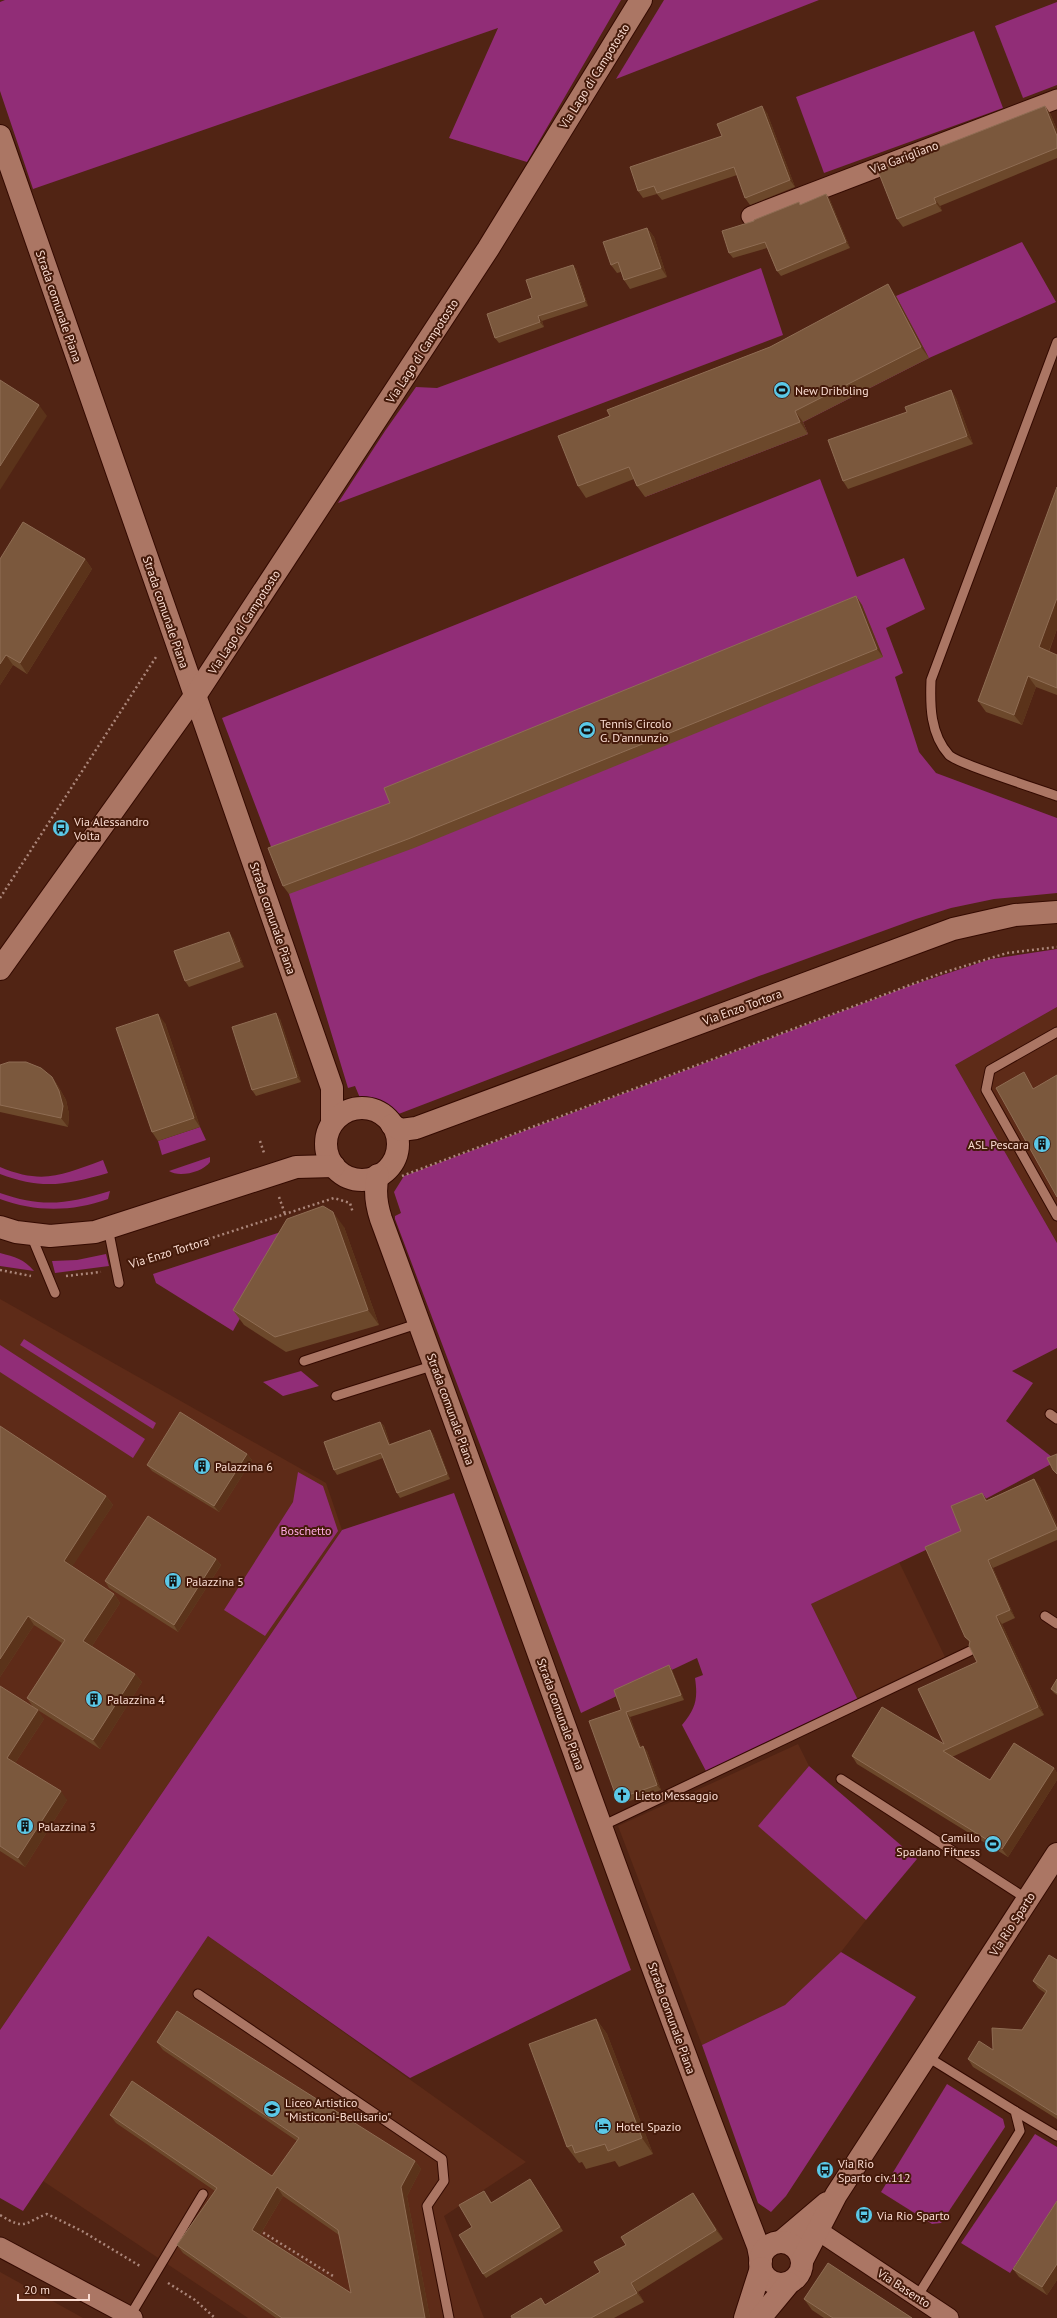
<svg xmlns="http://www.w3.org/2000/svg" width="1057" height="2318" font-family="'PT Sans',sans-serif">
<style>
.built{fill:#5e2b18}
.green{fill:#912d77}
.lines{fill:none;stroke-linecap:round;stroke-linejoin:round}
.lane-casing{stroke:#340a00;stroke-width:11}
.street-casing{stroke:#340a00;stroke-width:21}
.secondary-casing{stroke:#340a00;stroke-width:24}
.path{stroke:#ab867a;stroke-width:2.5;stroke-dasharray:2 3;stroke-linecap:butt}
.lane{stroke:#ab7664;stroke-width:9}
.street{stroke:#ab7664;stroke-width:19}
.secondary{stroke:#ab7664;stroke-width:22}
.wall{fill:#6c482b;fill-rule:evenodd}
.shaded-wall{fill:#5b331a}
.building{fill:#7b583d;stroke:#8f6d54;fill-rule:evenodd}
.labels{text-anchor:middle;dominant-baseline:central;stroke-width:4;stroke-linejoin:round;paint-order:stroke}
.street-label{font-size:12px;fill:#fadcd2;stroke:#451a0a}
.poi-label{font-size:12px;fill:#fadcd2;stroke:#451a0a;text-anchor:start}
.park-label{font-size:12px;fill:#feabe3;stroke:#451a0a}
</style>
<rect width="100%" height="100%" fill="#512414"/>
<g class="built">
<path d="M1057,1007V1243L955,1065Z"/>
<path d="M0,1299L326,1483L342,1530L0,2030Z"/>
<path d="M899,1562L946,1659L858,1700L811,1604Z"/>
<path d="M798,1744L809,1766L759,1826L866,1920L837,1957L785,2005L702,2045L618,1826Z"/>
<path d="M208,1936L526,2162L444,2216L484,2318H248L43,2181Z"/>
<path d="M0,2272L83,2318H0Z"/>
</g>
<g class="green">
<path d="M5,0H621L527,162L449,138L498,28L33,189L0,91V2Z"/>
<path d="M664,0H819L616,79Z"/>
<path d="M1057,2V85L1023,98L995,26Z"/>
<path d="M974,31L1003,108L824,173L796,97Z"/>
<path d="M1022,242L1056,302L929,358L803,422L808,434L645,497L778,358L896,296Z"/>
<path d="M761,268L783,335L338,503L385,431L416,387L437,388Z"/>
<path d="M820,479L857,577L904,558L925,609L886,628L903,673L895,677L919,752L936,773L1057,818V893L994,899L951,908L916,919L759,976L396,1115L375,1102L360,1098L355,1086L348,1088L289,894L222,718Z"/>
<path d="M1057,949V1007L955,1065L1057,1243V1348L1012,1371L1033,1383L1006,1421L1057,1461L957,1514L964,1532L811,1604L858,1700L707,1773L682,1725C696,1708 698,1699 695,1678L703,1675L697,1658L581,1713L395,1219V1216L401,1213L394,1192L404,1176L912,985L991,959Z"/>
<path d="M200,1127L206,1140L162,1155L158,1141Z"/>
<path d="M210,1157V1162C203,1172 179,1178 169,1171Z"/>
<path d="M103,1160L108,1173C66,1185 42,1190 0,1174V1167C43,1185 62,1175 103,1160Z"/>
<path d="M110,1191L108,1199C72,1212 35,1212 0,1199V1193C42,1208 68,1204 110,1191Z"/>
<path d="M290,1229L233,1331L156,1283L153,1274Z"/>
<path d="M0,1253C15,1257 24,1259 34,1271L0,1266Z"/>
<path d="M106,1254L109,1266L55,1273L52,1261L77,1260Z"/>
<path d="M24,1339L156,1423L153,1429L20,1345Z"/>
<path d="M0,1345L145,1439L133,1458L0,1372Z"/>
<path d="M301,1371L319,1386L283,1396L263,1382Z"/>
<path d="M298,1472L323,1486L338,1531L265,1636L224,1610L293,1502Z"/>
<path d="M454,1493L631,1970L410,2078L208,1936L23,2211L0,2198V2030L342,1530Z"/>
<path d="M809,1766L917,1859L866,1920L758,1826Z"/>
<path d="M841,1952L916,1997L786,2196L771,2212L758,2203L702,2045L785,2005Z"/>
<path d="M947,2084L1003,2119L1005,2127L941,2223L932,2224L881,2192Z"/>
<path d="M1035,2134L1057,2147V2203L1010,2273L961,2243Z"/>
</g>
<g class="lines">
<g class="lane-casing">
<g id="lane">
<path d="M1057,342L931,680C930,705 930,734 949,755C956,763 1041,790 1057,796"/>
<path d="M1057,1032L990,1070L986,1090L1057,1216"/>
<path d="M108,1228L119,1283"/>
<path d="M31,1235L55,1293"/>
<path d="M304,1361L420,1323"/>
<path d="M336,1396L435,1365"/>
<path d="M1050,1414L1057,1419"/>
<path d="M1045,1616L1057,1624"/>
<path d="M841,1779L1027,1899"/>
<path d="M602,1826L970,1651"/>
<path d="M198,1994L442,2159L444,2181L427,2206L449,2318"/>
<path d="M1015,2111L1057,2136"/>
<path d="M917,2297L1020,2131L1015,2111L926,2056"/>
<path d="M130,2316L203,2194"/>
</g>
</g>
<g class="street-casing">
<g id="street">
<path d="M751,216L1057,99"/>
<path d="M805,2224L811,2226L949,2318"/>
<path d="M0,2247L133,2318"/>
</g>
</g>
<g class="secondary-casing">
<g id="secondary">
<path d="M0,136L332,1088V1123"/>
<path d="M0,969L195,696L488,249L641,0"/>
<circle cx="362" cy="1144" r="36"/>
<path d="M392,1125L401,1130L416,1128L953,929L1015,915L1057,912"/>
<path d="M378,1175C374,1191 376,1204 381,1219C507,1561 626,1906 758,2246L761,2261"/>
<path d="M0,1227L16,1232L50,1236L95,1232L296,1167L334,1166"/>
<path d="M781,2242L827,2203"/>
<circle cx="781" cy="2263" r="21"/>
<path d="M802,2261L836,2195L1057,1854"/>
<path d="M745,2318L761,2268"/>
<path d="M760,2318L789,2283"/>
</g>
</g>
<g class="path">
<path d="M0,898L156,657"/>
<path d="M260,1141L264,1153"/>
<path d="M402,1176L942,973L1007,953L1057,947"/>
<path d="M279,1197L285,1214"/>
<path d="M132,1264L334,1198L350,1203L353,1213"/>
<path d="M0,1270L31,1276"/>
<path d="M66,1276L101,1272"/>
<path d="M0,2215C26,2231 23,2223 47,2214L82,2231L140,2266"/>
<path d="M259,2230L333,2276"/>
<path d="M168,2283L195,2300L215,2318"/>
</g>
<use href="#lane" class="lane"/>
<use href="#street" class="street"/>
<use href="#secondary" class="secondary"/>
</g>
<g class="wall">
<path d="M767,113L795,187L750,205L745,198L737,175L662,200L657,194L643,198L638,191L722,136Z"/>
<path d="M1050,113L1057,130V158L940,206L942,211L903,227L897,219Z"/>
<path d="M826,194L830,200L850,248L781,276L777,271L767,248L733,258L729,253L754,221L801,205Z"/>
<path d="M647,228L654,237L667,277L630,289L624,280L621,272L617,273L611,265Z"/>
<path d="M573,265L576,269L588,306L542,321L544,327L499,343L495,338L532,298Z"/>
<path d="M896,296L929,358L803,422L808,434L645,497L637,486L634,479L586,498L578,486L610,416L770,347Z"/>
<path d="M951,390L956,398L973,444L848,489L843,481L907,412Z"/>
<path d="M1057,487V629L1049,652L1057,655V695L1036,687L1022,725L986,712L978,701Z"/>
<path d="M0,559H85L92,569L27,674L13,665L0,685Z"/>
<path d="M856,596L862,605L883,657L414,848L289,894L283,886L390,803Z"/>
<path d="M233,938L244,967L189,987L185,981Z"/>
<path d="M280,1019L301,1082L256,1096L252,1090Z"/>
<path d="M165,1023L200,1127L158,1141L152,1132Z"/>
<path d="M0,1065L52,1077L58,1086L66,1100L69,1114L68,1127L0,1112Z"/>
<path d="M344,1227L379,1325L286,1352L244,1325L233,1310Z"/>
<path d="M380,1422L384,1426L390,1444L430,1430L433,1434L450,1479L400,1498L397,1493L383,1458L337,1475L334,1470Z"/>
<path d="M0,1426L106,1496L113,1505L72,1566L114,1594L120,1603L92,1646L135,1674L142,1682L100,1749L33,1707L27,1698L62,1643L34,1625L0,1677Z"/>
<path d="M247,1454L252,1460L219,1512L152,1471L147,1465Z"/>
<path d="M1034,1479L1040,1487L1057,1525V1540L993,1568L1015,1618L1002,1624L1044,1715L952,1757L990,1780L1054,1768L1057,1773V1780L1008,1857L857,1764L852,1756L944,1744L977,1662L970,1643L965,1637L961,1531L988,1500Z"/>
<path d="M216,1559L221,1565L178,1632L109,1588L105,1581Z"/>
<path d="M669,1665L672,1670L684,1700L630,1717L641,1747L647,1751L661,1790L621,1804L617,1799L621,1710Z"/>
<path d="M1057,1679V1695L1054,1693L1051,1689Z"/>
<path d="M0,1686L44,1719L15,1763L67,1800L25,1867L0,1851Z"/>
<path d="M1057,1960V2119L973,2067L968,2059L993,2050L1022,2030L1045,1993L1038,1988L1033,1981Z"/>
<path d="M596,2019L607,2034L653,2154L619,2167L615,2161L586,2169L582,2162L579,2163L567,2147Z"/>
<path d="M157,2042L415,2161L421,2169L407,2196L430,2318H276L183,2253L177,2245L215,2191L116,2123L110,2115L272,2176L297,2141L163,2050ZM283,2196L339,2235L351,2293L260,2235Z"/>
<path d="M530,2179L563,2231L486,2278L483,2274L472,2227L487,2195L492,2203Z"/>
<path d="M1057,2201V2280L1047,2295L1019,2277L1013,2269Z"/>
<path d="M699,2202L723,2239L638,2292L644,2302L614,2318H512L545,2305L600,2272L626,2245Z"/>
<path d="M804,2299L912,2318H824L812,2310Z"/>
</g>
<g class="shaded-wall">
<path d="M762,106L767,113L795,187L790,180Z"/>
<path d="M1045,106L1050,113L1057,130V136Z"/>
<path d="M826,194L830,200L850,248L846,242Z"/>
<path d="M934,198L940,206L942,211L936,203Z"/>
<path d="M647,228L654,237L667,277L661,268Z"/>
<path d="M573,265L576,269L588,306L585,301Z"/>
<path d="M888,284L896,296L929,358L921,347Z"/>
<path d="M538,316L542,321L544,327L540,322Z"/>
<path d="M951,390L956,398L973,444L967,436Z"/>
<path d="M39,405L47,416L0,490V466Z"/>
<path d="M795,411L803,422L808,434L800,422Z"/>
<path d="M85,559L92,569L27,674L20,663Z"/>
<path d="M856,596L862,605L883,657L877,649Z"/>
<path d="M1057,598V629L1046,658L1039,647Z"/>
<path d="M6,655L13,665L0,685V664Z"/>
<path d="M1028,676L1036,687L1022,725L1014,715Z"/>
<path d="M229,932L233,938L244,967L240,961Z"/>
<path d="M276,1013L280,1019L301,1082L297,1077Z"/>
<path d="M158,1014L165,1023L200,1127L194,1118Z"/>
<path d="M52,1077L58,1086L66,1100L69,1114L68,1127L61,1118Z"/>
<path d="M333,1212L344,1227L379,1325L368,1310Z"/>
<path d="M380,1422L384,1426L392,1450L389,1445Z"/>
<path d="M430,1430L433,1434L450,1479L447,1474Z"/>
<path d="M247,1454L252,1460L219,1512L214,1506Z"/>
<path d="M1034,1479L1040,1487L1057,1525V1529Z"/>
<path d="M982,1493L988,1501H986Z"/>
<path d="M106,1496L113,1505L70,1570L64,1561Z"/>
<path d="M216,1559L221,1565L178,1632L174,1625Z"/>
<path d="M988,1560L993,1568L1015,1618L1010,1610Z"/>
<path d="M114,1594L120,1603L90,1649L83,1641Z"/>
<path d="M28,1616L34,1625L0,1677V1659Z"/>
<path d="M996,1616L1002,1624L1044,1715L1038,1707Z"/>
<path d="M669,1665L672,1670L684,1700L681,1695Z"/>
<path d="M135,1674L142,1682L100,1749L93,1740Z"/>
<path d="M38,1710L44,1719L13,1766L7,1758Z"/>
<path d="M626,1712L630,1717L643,1753L640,1748Z"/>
<path d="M643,1746L647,1751L661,1790L657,1785Z"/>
<path d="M1054,1768L1057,1773V1780L1008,1857L1002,1849Z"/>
<path d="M61,1791L67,1800L25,1867L18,1858Z"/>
<path d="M596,2019L607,2034L653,2154L642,2138Z"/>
<path d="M415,2161L421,2169L407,2196L430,2318H425L401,2187Z"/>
<path d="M277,2187L283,2196L258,2238L252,2230Z"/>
<path d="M693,2193L699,2202L723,2239L716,2230Z"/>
<path d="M1057,2264V2280L1047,2295L1042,2287Z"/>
<path d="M631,2283L638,2292L644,2302L637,2293Z"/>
</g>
<g class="building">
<path d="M762,106L790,180L745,198L734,167L657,193L654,186L638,191L630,167L722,136L717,124Z"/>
<path d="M1045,106L1057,136V148L934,198L936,203L897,219L878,171Z"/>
<path d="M826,194L846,242L777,271L765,242L729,253L722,231L754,221V220L799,202L800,205Z"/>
<path d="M647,228L661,268L624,280L618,262L611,265L603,242Z"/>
<path d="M573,265L585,301L538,316L540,322L495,338L487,314L532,298L526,280Z"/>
<path d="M888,284L921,347L795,411L800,422L637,486L629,467L578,486L558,436L610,416L607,410L770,347Z"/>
<path d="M0,380L39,405L0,466Z"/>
<path d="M951,390L967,436L843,481L828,440L907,412L905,407Z"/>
<path d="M1057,487V598L1039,647L1057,655V688L1028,676L1014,715L978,701Z"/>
<path d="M23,522L85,559L20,663L6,655L0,664V559Z"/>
<path d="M856,596L877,649L408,839L283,886L268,848L390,803L384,788Z"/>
<path d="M229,932L240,961L185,981L174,951Z"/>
<path d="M276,1013L297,1077L252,1090L232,1027Z"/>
<path d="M158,1014L194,1118L152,1132L116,1028Z"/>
<path d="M9,1062H26L41,1068L52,1077L59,1091L63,1106L61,1118L0,1105V1065Z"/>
<path d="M1024,1072L1033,1089L1057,1075V1197L996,1088Z"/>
<path d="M323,1206L333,1212L368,1310L275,1337L233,1310L287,1219Z"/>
<path d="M180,1412L247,1454L214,1506L147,1465Z"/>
<path d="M380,1422L389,1445L430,1430L447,1474L397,1493L381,1453L334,1470L324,1442Z"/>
<path d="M0,1426L106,1496L64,1561L114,1594L83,1641L135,1674L93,1740L27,1698L65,1640L28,1616L0,1659Z"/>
<path d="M1057,1454V1474L1053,1470L1047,1458Z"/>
<path d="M1034,1479L1057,1529L988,1560L1010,1610L996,1616L1038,1707L943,1751L990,1780L1014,1743L1054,1768L1002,1849L852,1756L882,1707L944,1744L918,1689L977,1662L969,1646L970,1641L965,1637L925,1547L961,1531L951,1506L982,1493L986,1501Z"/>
<path d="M148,1516L216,1559L174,1625L105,1581Z"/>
<path d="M669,1665L681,1695L626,1712L640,1748L643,1746L657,1785L617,1799L589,1721L621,1710L614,1690Z"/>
<path d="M1057,1679V1693L1051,1689Z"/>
<path d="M0,1686L38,1710L7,1758L61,1791L18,1858L0,1846Z"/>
<path d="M1049,1955L1057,1960V2115L968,2059L979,2041L993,2050L992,2028L1022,2030L1047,1991L1033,1981Z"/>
<path d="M177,2011L415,2161L401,2187L425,2318H282L177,2245L217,2188L110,2115L132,2081L272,2176L299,2138L157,2042ZM277,2187L338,2230L351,2293L252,2230Z"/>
<path d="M596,2019L642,2138L608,2151L605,2144L575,2153L572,2145L567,2147L529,2044Z"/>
<path d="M530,2179L560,2227L483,2274L459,2235L472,2227L459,2205L484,2191L491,2203Z"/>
<path d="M693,2193L716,2230L631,2283L637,2293L591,2318H512L511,2316L541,2298L545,2305L600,2272L594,2262L626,2245L621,2237Z"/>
<path d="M1057,2201V2264L1042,2287L1013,2269Z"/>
<path d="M828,2263L912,2318H833L804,2299Z"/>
</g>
<defs>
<g id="stadium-disc" transform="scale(0.9)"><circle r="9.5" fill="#5bc8e7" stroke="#451a0a"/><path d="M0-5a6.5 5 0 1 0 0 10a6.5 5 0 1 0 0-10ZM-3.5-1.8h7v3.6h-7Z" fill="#111"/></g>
<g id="bus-disc" transform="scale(0.9)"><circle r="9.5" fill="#5bc8e7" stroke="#451a0a"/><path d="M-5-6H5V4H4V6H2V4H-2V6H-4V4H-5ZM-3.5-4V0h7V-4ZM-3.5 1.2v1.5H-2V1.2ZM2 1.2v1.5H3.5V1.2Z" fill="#111"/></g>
<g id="building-disc" transform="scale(0.9)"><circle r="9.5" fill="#5bc8e7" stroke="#451a0a"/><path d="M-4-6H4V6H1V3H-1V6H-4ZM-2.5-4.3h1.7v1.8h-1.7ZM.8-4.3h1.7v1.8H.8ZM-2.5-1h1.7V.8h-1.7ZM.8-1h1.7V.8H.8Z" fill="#111"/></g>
<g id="church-disc" transform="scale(0.9)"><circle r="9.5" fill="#5bc8e7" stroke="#451a0a"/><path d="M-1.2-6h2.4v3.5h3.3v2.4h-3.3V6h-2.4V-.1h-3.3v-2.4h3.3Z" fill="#111"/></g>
<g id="school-disc" transform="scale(0.9)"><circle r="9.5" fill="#5bc8e7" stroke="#451a0a"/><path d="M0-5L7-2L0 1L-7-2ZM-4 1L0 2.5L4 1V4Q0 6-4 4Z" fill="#111"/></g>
<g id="hotel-disc" transform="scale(0.9)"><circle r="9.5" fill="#5bc8e7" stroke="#451a0a"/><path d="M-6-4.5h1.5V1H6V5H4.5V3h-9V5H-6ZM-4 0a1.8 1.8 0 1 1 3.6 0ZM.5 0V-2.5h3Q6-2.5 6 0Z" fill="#111"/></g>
</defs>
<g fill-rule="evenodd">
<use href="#stadium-disc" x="782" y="390"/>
<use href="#stadium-disc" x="587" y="730"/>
<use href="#bus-disc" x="61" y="828"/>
<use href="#building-disc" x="1042" y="1144"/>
<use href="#building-disc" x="202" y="1466"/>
<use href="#building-disc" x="173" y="1581"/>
<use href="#building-disc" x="94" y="1699"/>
<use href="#church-disc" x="622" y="1795"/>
<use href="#building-disc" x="25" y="1826"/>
<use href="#stadium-disc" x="993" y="1844"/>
<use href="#school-disc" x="272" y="2109"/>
<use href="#hotel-disc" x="603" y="2126"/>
<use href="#bus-disc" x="825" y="2170"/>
<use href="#bus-disc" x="864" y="2215"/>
</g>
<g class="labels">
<g class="street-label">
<text transform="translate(594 76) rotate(-58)">Via Lago di Campotosto</text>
<text transform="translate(904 157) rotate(-21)">Via Garigliano</text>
<text transform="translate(59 306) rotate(71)">Strada comunale Piana</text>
<text transform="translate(422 351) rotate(-57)">Via Lago di Campotosto</text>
<text transform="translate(166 612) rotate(71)">Strada comunale Piana</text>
<text transform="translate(244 622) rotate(-57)">Via Lago di Campotosto</text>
<text transform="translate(273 918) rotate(71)">Strada comunale Piana</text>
<text transform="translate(742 1007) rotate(-20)">Via Enzo Tortora</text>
<text transform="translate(169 1252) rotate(-17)">Via Enzo Tortora</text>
<text transform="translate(451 1409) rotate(70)">Strada comunale Piana</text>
<text transform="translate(561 1714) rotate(70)">Strada comunale Piana</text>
<text transform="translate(1012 1924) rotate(-57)">Via Rio Sparto</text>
<text transform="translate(672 2018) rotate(70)">Strada comunale Piana</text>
<text transform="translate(904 2288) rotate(33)">Via Basento</text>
</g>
<g class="poi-label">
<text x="795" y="390">New Dribbling</text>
<text x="600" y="723">Tennis Circolo<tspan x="600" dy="14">G. D'annunzio</tspan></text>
<text x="74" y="821">Via Alessandro<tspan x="74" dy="14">Volta</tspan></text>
<text x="1029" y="1144" text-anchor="end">ASL Pescara</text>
<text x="215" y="1466">Palazzina 6</text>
<text x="186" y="1581">Palazzina 5</text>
<text x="107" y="1699">Palazzina 4</text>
<text x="635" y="1795">Lieto Messaggio</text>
<text x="38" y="1826">Palazzina 3</text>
<text x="980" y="1837" text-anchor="end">Camillo<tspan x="980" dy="14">Spadano Fitness</tspan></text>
<text x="285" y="2102">Liceo Artistico<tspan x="285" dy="14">"Misticoni-Bellisario"</tspan></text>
<text x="616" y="2126">Hotel Spazio</text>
<text x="838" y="2163">Via Rio<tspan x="838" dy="14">Sparto civ.112</tspan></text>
<text x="877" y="2215">Via Rio Sparto</text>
</g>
<g class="park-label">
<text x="306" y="1530">Boschetto</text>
</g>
</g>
<path d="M18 2294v6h71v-6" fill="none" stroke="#fadcd2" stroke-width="2"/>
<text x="24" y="2294" font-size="12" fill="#fadcd2" stroke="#451a0a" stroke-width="3" paint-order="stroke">20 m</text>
</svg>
